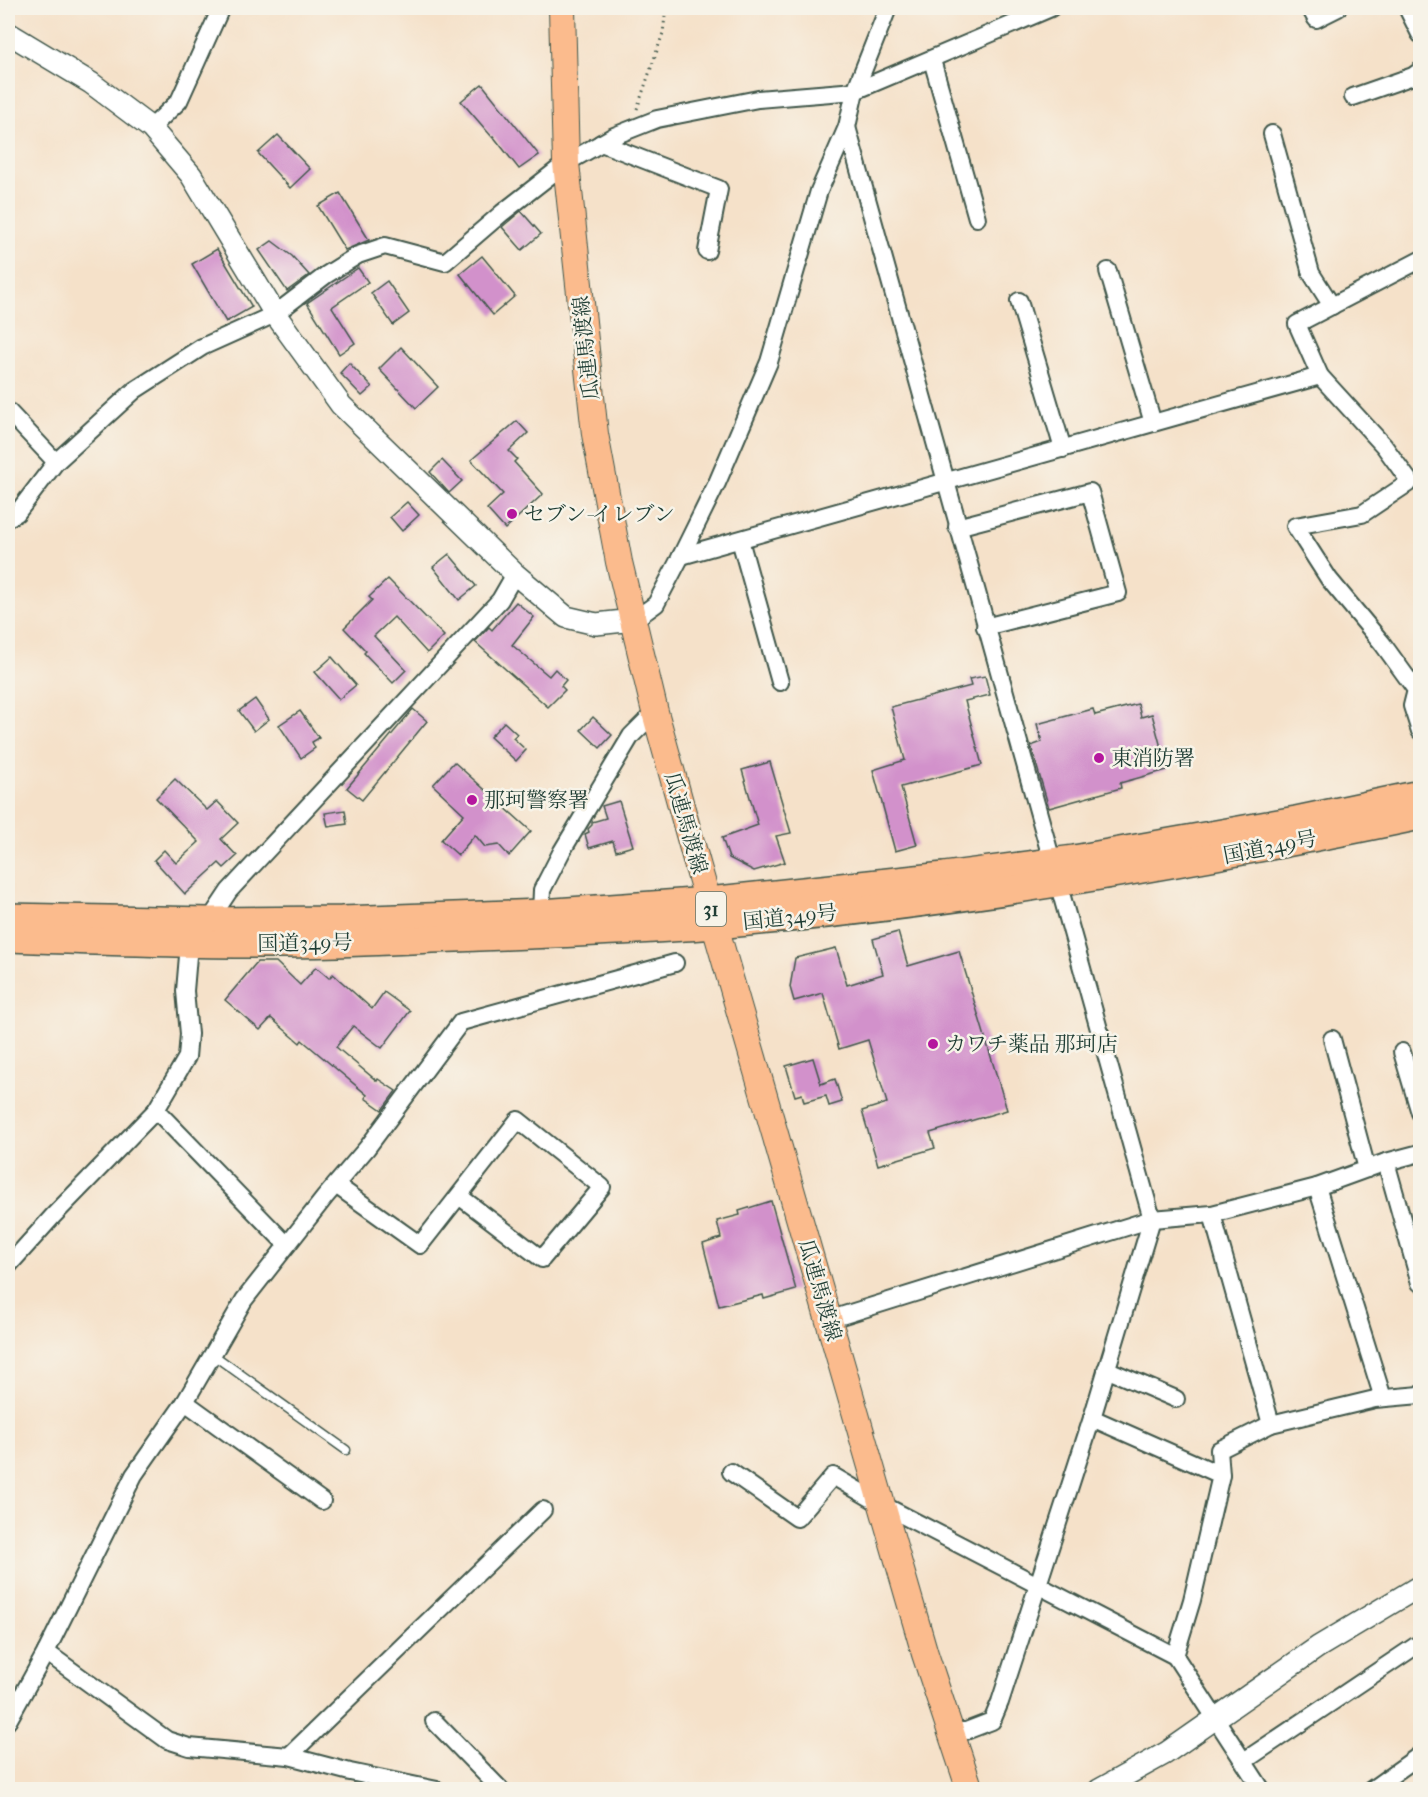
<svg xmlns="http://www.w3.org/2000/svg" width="1428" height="1797" font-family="'IM FELL French Canon','Noto Serif JP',serif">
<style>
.building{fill:#d291cb}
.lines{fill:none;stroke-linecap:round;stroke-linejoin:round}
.service-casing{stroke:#3f564a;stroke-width:11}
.minor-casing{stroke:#3f564a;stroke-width:20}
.tertiary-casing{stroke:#3f564a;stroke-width:24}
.primary-casing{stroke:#3f564a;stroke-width:28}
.trunk-casing{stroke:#3f564a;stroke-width:30}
.path{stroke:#3f564a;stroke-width:3;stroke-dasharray:1.5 4.5;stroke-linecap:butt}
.service{stroke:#fff;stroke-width:8}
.minor{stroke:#fff;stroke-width:16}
.tertiary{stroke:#fff;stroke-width:21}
.primary{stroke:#fbbb8d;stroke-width:26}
.trunk{stroke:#fbbb8d;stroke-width:27}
.poi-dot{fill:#b5179e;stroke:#f7f3e8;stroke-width:2}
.labels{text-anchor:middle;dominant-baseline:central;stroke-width:5;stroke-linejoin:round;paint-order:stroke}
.shield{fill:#f7f3e8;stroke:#60746a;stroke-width:1.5}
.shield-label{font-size:20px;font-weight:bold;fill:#1f3d34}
.street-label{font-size:21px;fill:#1f3d34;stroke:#f7f3e8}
.poi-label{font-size:21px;fill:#1f3d34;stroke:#f7f3e8;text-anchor:start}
</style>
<rect width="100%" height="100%" fill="#f7f3e8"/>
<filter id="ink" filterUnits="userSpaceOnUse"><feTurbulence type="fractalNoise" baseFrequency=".0167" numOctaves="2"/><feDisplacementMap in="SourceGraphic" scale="12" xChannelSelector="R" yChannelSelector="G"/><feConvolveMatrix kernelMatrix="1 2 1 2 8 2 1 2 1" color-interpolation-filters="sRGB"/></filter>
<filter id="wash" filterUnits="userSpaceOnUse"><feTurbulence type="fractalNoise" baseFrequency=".008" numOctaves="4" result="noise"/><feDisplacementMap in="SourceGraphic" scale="24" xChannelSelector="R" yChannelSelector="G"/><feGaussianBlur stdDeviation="1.35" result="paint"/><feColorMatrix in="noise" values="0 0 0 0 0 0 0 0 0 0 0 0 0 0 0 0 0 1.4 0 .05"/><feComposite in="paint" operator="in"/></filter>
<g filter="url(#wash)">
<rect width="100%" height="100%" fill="#f5e1c9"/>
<g id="blocks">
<g class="building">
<path d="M482,84L539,155L519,169L493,136L492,137L461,101Z"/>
<path d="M278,135L310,169L290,188L258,153Z"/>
<path d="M340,193L369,240L345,250L318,206Z"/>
<path d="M521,211L541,234L522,250L502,227Z"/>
<path d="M272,241L292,256L309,275L287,291L259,250Z"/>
<path d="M217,249L252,307L226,322L192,264Z"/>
<path d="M482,256L515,296L493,315L460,274Z"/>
<path d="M358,268L368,282L332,307L355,343L339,354L307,303Z"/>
<path d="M387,281L409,313L393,325L371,293Z"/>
<path d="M401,347L438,387L416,408L379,369Z"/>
<path d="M349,363L372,387L362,396L340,373Z"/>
<path d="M517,421L528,433L509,451L517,459L514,462L543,494L505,529L487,509L503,494L471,460Z"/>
<path d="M442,460L462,481L449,493L430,472Z"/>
<path d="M407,502L419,515L402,531L390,517Z"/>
<path d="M449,554L476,586L459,600L433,567Z"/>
<path d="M388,579L444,636L427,653L394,617L374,636L406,670L393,683L364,653L366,651L344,628L372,600L369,597Z"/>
<path d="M516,602L534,617L512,645L549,676L555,669L566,680L561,686L565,690L548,707L475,642L489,627L492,630Z"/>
<path d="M332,657L356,685L339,699L315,672Z"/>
<path d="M985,676L990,695L965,701L982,765L901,787L917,845L895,851L873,770L905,760L891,707L971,686L969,679Z"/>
<path d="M255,699L269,719L254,731L239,711Z"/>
<path d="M1138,704L1141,717L1152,714L1167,770L1120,783L1121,788L1049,808L1031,746L1042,742L1037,724L1093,709L1095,715Z"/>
<path d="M413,709L427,721L362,800L347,788Z"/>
<path d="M300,711L319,738L312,742L315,748L301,758L279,725Z"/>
<path d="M593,717L612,735L600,748L581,730Z"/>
<path d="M504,722L517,734L513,738L526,750L516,761L490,737Z"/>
<path d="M454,762L531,831L509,856L499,845L485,847L475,835L458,855L441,840L464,814L433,785Z"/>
<path d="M770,762L791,833L776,836L785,862L754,871L729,858L722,838L758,825L742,770Z"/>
<path d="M175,779L207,810L217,801L238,823L221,839L237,856L224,868L219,863L185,894L154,860L164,850L176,863L199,842L156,798Z"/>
<path d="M619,801L633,846L616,851L613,841L589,848L585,834L589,832L588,829L592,825V822L606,818L602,806Z"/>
<path d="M345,810L347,824L328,827L325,813Z"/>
<path d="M898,932L908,966L959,951L1007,1110L930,1133L935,1148L878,1165L862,1111L887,1103L868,1040L839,1049L823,993L794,1001L790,987L795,958L836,948L847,985L883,974L873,939Z"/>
<path d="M257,962H276L300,985L316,967L329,978L333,974L372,1009L384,992L410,1011L382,1048L353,1026L336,1047L377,1081L378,1079L396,1091L382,1110L365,1098L367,1095L302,1040L300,1043L271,1018L260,1030L225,1000Z"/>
<path d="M813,1058L821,1084L835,1079L842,1102L829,1106L826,1096L804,1102L802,1094L795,1096L786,1066Z"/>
<path d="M771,1201L796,1290L764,1299L763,1295L719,1306L703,1244L721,1238L717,1221L740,1215L739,1211Z"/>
</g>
</g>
</g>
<g filter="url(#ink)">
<use href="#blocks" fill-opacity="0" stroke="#3f564a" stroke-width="1.5"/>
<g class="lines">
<g class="service-casing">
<path id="service" d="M212,1354L346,1450"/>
</g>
<g class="minor-casing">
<g id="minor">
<path d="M1310,8L1316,19L1338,8"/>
<path d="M1407,8L1420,34"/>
<path d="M932,60L977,218"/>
<path d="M1353,97L1413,76L1420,71"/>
<path d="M847,127L1152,1219L1092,1418L1000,1702L992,1721L966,1731H949"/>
<path d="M151,128L179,101L221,8"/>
<path d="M1272,134L1311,273L1332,306"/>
<path d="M601,143L719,189L707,251"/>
<path d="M1420,260L1297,324L1320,376L1384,446L1410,482L1362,514L1295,526L1329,579L1382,643L1416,690L1412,706L1420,731"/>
<path d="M1108,271L1153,423"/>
<path d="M1019,301L1063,449"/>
<path d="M8,411L56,462"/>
<path d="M8,518L17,513L56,462L135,390L202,347L275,314L326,275L358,255L385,246L445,262L502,213L566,163L614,136L657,119L758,99L855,91L1051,8"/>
<path d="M957,527L1090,492L1118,593L985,627"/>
<path d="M740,540L780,682"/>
<path d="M681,556L1320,376"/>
<path d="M634,620L656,604L681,556L717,483L769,362L819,191L847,127L855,91L888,8"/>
<path d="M541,913L542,890L562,851L631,736L655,712"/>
<path d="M1332,1039L1367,1169"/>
<path d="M1402,1052L1420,1113"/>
<path d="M156,1110L287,1245"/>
<path d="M1386,1162L1420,1283"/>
<path d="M336,1185L420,1245L518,1120L602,1187L542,1259L459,1196"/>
<path d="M1317,1187L1383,1398"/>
<path d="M1212,1214L1271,1424"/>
<path d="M8,1266L53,1216L156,1110L187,1057L189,1034L185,991L189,944L209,921L229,891L500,600L515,574"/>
<path d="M828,1320L1152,1219L1212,1214L1317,1187L1386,1162L1420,1153"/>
<path d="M1106,1369L1176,1399"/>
<path d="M185,1402L322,1501"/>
<path d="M1092,1418L1221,1475"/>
<path d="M731,1472L797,1518L833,1476L881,1504L1175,1656"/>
<path d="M46,1652L167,1740L189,1747L289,1756L350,1772L437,1790"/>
<path d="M8,1721L46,1652L134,1475L185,1402L244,1300L325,1197L367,1148L461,1022L675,963"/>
<path d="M434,1721L501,1790"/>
<path d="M289,1756L543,1510"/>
<path d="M1244,1761L1420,1643"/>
<path d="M1262,1790L1175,1656L1192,1600L1221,1475L1219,1450L1271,1424L1375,1399L1420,1395"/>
<path d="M1371,1790L1420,1755"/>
</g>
</g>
<g class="tertiary-casing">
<g id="tertiary">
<path d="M8,33L91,83L151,128L191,175L275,314L341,405L515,574L566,617L596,624L634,620"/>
<path d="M1099,1790L1166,1753L1318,1647L1420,1586"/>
</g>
</g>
<g class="primary-casing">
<path id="primary" d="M562,8L566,163L595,434L619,562L655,712L698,867L925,1654L970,1790"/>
</g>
<g class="trunk-casing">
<g id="trunk">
<path d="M8,917L209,921L341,920L541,913L708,901L944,876L1074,859L1296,820L1420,794"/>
<path d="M8,938C91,941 174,944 258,944C331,945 405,940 479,937C558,934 636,931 715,925C952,905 1187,865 1420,816"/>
</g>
</g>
<path class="path" d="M637,109L663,33L666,8"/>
<use href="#service" class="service"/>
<use href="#minor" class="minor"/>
<use href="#tertiary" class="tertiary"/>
<use href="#primary" class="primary"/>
<use href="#trunk" class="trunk"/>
</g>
</g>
<g class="poi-dot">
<circle cx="512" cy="514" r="6"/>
<circle cx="1099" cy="758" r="6"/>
<circle cx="472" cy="800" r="6"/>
<circle cx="933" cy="1044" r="6"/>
</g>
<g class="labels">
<rect class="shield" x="696" y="892" width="30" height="34" rx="4.5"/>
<g class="shield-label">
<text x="711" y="909">31</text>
</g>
<g class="street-label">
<text transform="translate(586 348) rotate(-96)">瓜連馬渡線</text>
<text transform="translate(686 823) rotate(74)">瓜連馬渡線</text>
<text transform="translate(1270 847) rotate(-11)">国道349号</text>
<text transform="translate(790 917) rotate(-6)">国道349号</text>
<text transform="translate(305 943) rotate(-1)">国道349号</text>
<text transform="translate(820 1290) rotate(74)">瓜連馬渡線</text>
</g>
<g class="poi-label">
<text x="524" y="514">セブン-イレブン</text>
<text x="1111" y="758">東消防署</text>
<text x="484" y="800">那珂警察署</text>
<text x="945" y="1044">カワチ薬品 那珂店</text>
</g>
</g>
<rect width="1428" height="1797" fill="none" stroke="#f7f3e8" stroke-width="30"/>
</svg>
